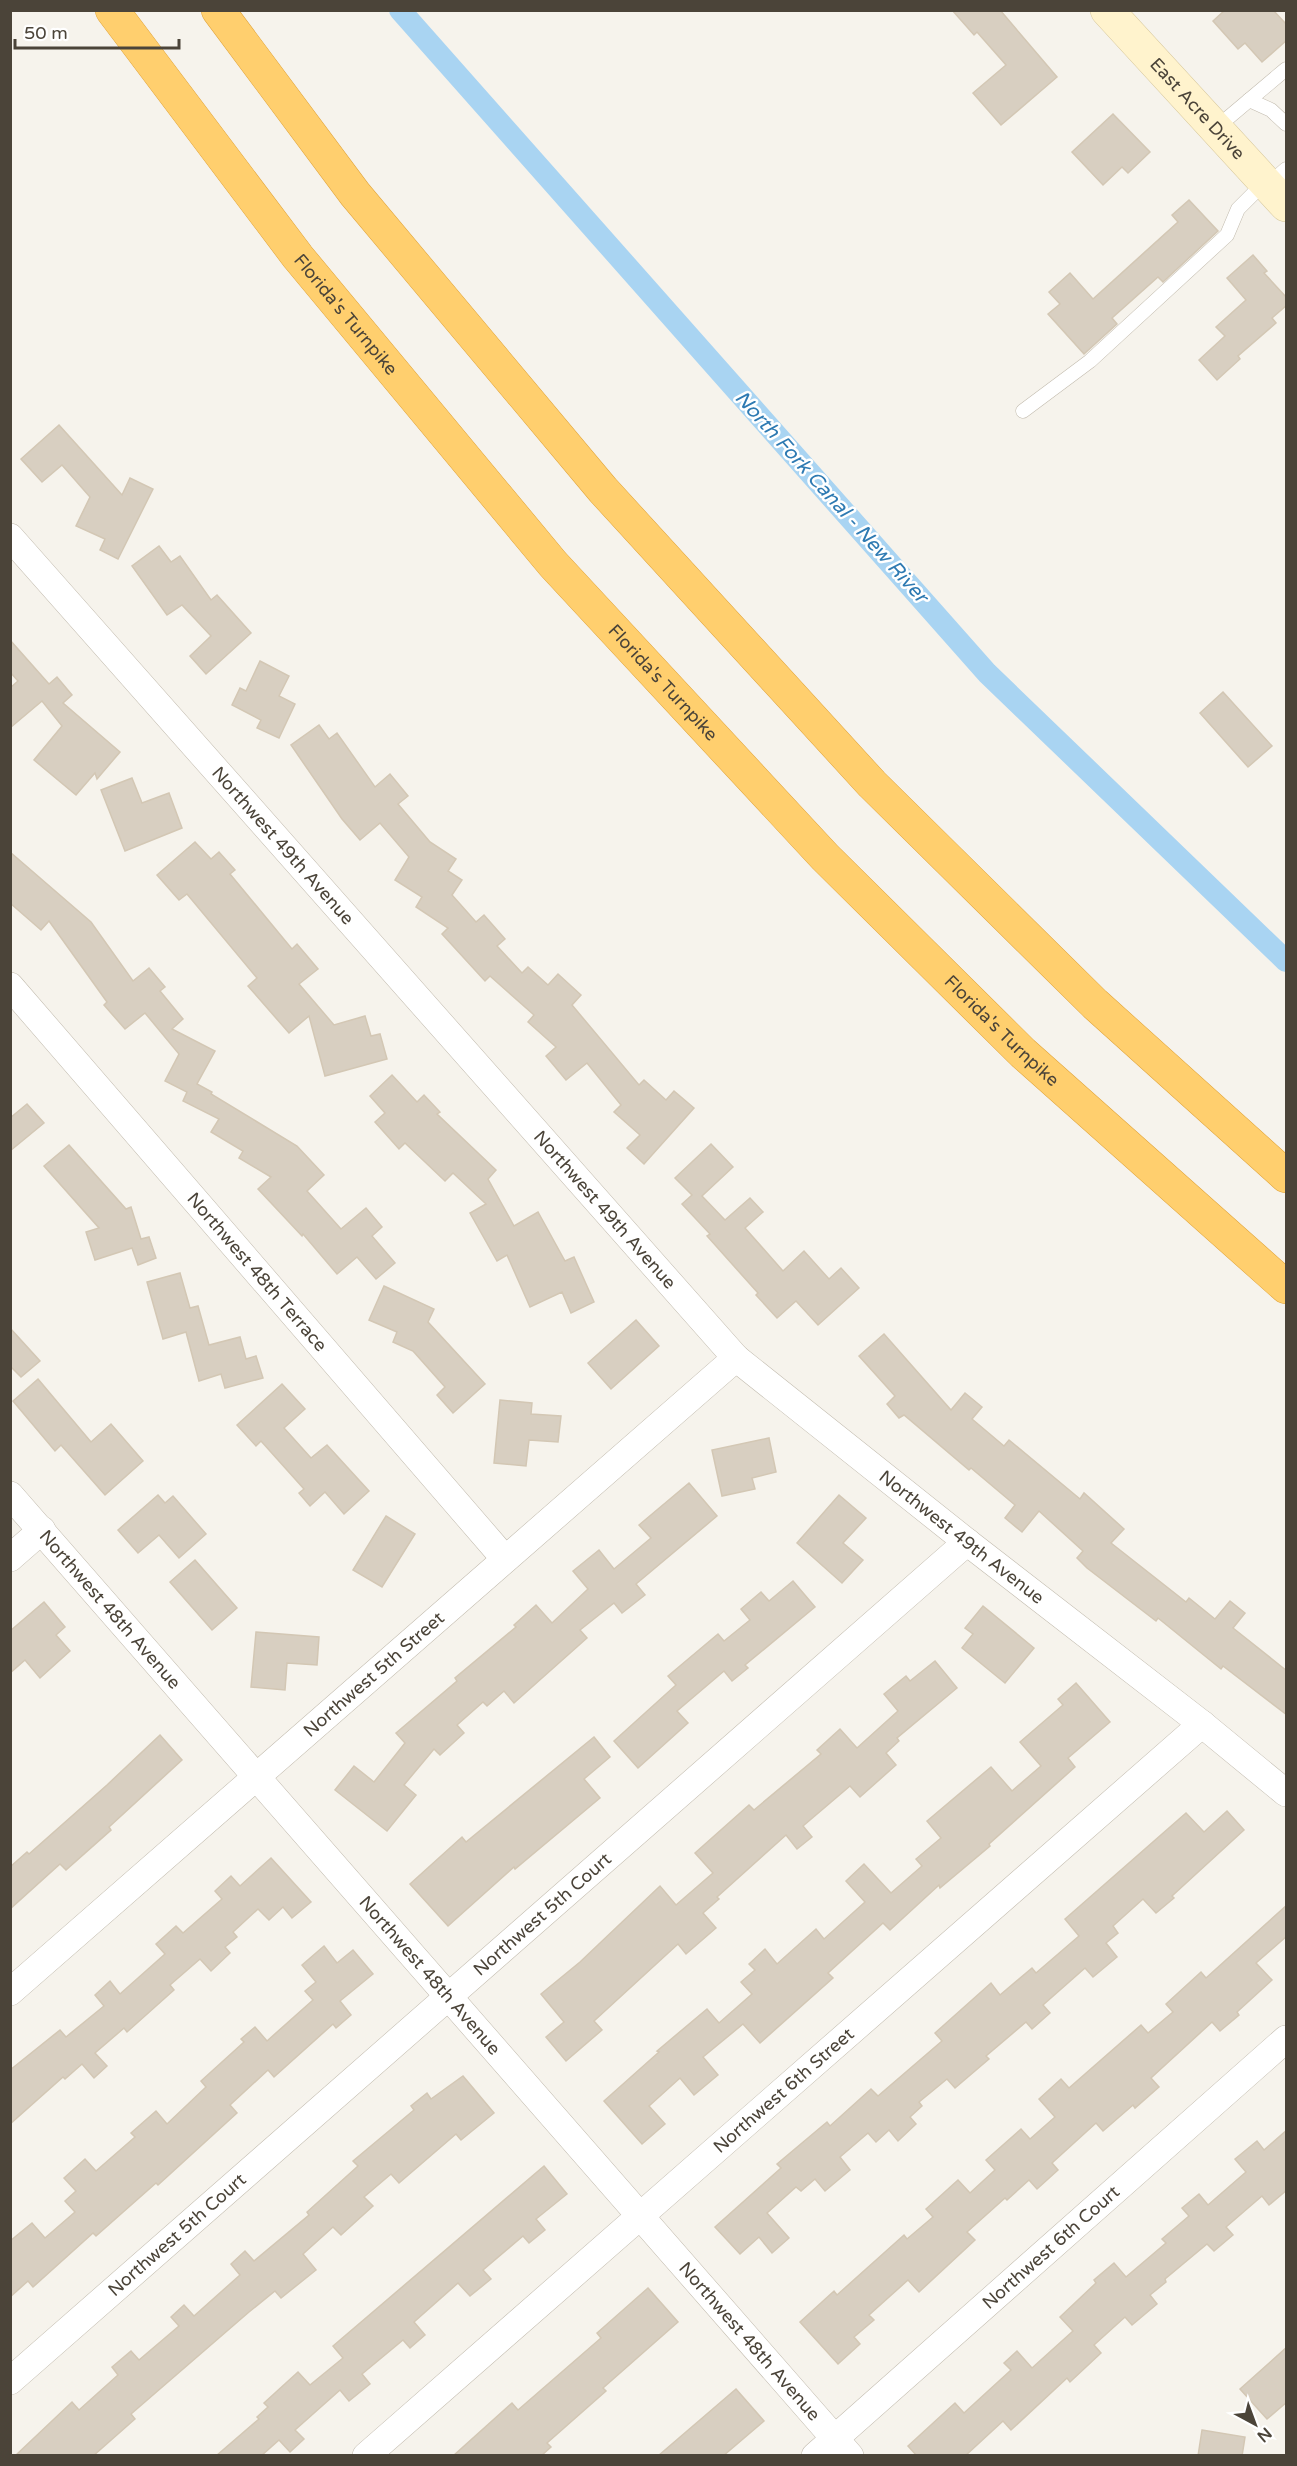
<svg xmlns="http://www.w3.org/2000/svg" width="1297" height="2466" font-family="'Varela Round',sans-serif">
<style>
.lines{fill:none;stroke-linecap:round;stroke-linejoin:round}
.canal{stroke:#a9d4f2;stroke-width:22}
.building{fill:#d8cfc1;stroke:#d3c7b4;stroke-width:1.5}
.lane-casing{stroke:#c2bbae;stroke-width:15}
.street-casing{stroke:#c2bbae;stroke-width:28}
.secondary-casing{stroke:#d6c79b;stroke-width:34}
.highway-casing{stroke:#e0a43c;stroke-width:34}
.lane{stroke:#fff;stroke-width:14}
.street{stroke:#fff;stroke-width:27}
.secondary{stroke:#fff3cd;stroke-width:33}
.highway{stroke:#ffcf6e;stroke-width:33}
.labels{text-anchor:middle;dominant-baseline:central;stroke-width:5;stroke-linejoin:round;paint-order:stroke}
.street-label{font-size:18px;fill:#4b4439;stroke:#fff}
.water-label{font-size:20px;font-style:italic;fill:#2e7ab2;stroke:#fff}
</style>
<rect width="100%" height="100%" fill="#f6f3ec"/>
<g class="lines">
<path class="canal" d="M400,10L987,673L1286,961"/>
</g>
<g class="building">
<path d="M952,10H1000L1057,77L1001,125L973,93L1006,65L977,32L974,35Z"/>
<path d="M1225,10H1273L1287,25V40L1262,62L1245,43L1238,49L1213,21Z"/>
<path d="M1113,114L1150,152L1128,173L1122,167L1103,185L1072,152Z"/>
<path d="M1189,200L1218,231L1163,282L1158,277L1112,318L1117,324L1084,354L1048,314L1060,304L1049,292L1070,273L1093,299L1178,222L1172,215Z"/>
<path d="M1253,255L1267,271L1264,273L1287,298V305L1272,318L1276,323L1238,356L1240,359L1217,380L1199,360L1225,336L1216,327L1246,300L1227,278Z"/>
<path d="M59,425L122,495L130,478L153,489L118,559L100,550L105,539L76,526L90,497L62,465L42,482L21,459Z"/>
<path d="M159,546L171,562L180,556L211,600L217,595L251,633L206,674L190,656L211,636L182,605L167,615L132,566Z"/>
<path d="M10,640L49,684L57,677L72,695L63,703L120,752L97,779L95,773L76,795L34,760L62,726L42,701L10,728V688L18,681L10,672Z"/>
<path d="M260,661L289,676L279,696L295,704L279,738L257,728L261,720L232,705L240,688L246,691Z"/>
<path d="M1223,692L1272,746L1248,767L1200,713Z"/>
<path d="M319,725L329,739L337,733L375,787L390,774L408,796L398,804L430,842L456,859L448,871L462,880L452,895L476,922L484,915L505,939L497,946L522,973L528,967L548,985L558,974L581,995L572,1005L639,1085L644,1080L666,1100L674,1091L694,1108L644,1164L627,1148L640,1135L614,1112L621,1105L587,1063L566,1080L546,1056L556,1047L528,1022L534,1015L490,976L485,981L442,934L448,928L416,907L422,897L395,880L409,857L380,823L360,840L342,819L291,745Z"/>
<path d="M132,778L142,803L169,793L182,828L125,851L101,790Z"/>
<path d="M195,842L211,859L219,852L235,870L230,874L292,949L297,944L318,969L299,984L334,1025L365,1016L371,1036L380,1034L387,1059L325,1076L309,1016L289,1033L248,986L257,978L187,894L179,900L157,875Z"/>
<path d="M10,852L91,922L133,981L149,968L165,987L160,991L183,1019L172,1029L215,1051L197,1084L212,1092L211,1094L297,1146L324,1175L307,1191L341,1229L366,1208L382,1227L372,1236L395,1263L376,1279L357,1257L337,1274L303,1234L302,1236L258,1189L271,1177L239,1158L243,1151L211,1132L219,1119L183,1101L187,1092L165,1081L179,1054L145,1013L125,1029L104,1005L107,1002L49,921L41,930L10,903Z"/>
<path d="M392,1075L417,1102L424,1095L440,1112L437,1114L496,1170L488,1179L514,1226L538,1212L565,1261L574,1257L594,1302L571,1313L562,1292L530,1307L507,1255L497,1261L470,1213L486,1204L453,1173L445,1181L405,1143L399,1149L375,1122L385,1113L370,1096Z"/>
<path d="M27,1104L44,1123L10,1151V1118Z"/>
<path d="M711,1144L733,1167L702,1196L725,1220L750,1198L763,1212L745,1228L783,1271L804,1251L829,1279L841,1268L859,1288L818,1325L796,1301L777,1318L756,1295L758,1293L707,1236L710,1234L682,1204L692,1195L675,1178Z"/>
<path d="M69,1145L126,1209L131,1207L141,1239L149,1237L156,1258L138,1265L132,1248L95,1260L86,1232L99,1228L44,1166Z"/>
<path d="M180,1273L190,1308L198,1306L209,1345L240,1337L246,1359L256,1356L263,1378L225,1388L221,1374L199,1381L186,1332L163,1339L147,1282Z"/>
<path d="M384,1286L434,1309L428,1322L485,1384L453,1413L437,1395L445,1387L413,1351L393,1342L397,1332L369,1320Z"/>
<path d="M636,1320L659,1346L611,1389L588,1363Z"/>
<path d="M10,1328L40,1361L21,1377L10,1366Z"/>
<path d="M884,1334L951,1410L965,1393L982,1407L972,1419L1004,1446L1009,1440L1080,1499L1084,1493L1124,1529L1111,1543L1186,1602L1189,1598L1215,1619L1230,1601L1245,1613L1233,1628L1287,1671V1715L1223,1666L1221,1669L1158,1618L1156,1621L1087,1568L1077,1558L1083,1551L1039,1511L1022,1532L1005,1518L1015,1505L971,1468L969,1470L904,1415L899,1418L887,1404L895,1396L859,1356Z"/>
<path d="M38,1379L91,1442L111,1424L143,1461L105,1495L61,1445L55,1451L13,1401Z"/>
<path d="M282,1384L305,1409L284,1428L311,1458L327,1445L369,1491L344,1514L325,1492L310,1506L299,1493L304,1489L261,1441L256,1446L237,1425Z"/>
<path d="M500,1400L532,1403L531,1414L561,1416L558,1442L529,1440L526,1466L494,1463Z"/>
<path d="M769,1438L776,1472L752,1478L755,1489L722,1496L712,1450Z"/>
<path d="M689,1483L717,1516L636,1584L645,1595L622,1613L614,1603L580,1630L587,1638L514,1703L504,1691L487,1706L483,1702L457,1725L464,1733L440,1755L434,1749L404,1785L416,1795L387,1831L335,1790L354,1766L374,1782L405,1743L396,1733L457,1681L455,1678L516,1627L514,1625L536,1605L552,1623L588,1589L573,1571L599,1550L614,1569L651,1538L639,1525Z"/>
<path d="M158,1495L165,1503L173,1496L206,1534L179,1558L159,1535L138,1553L118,1530Z"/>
<path d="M839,1495L866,1518L843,1543L863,1560L842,1583L797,1543Z"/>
<path d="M386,1516L415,1534L382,1587L353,1570Z"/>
<path d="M195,1560L237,1608L212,1630L170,1582Z"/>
<path d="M793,1581L815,1607L745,1665L748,1668L732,1681L724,1671L677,1711L688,1723L638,1768L614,1741L676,1685L668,1676L718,1634L724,1641L750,1620L741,1609L761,1592L769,1601Z"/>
<path d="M44,1602L65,1627L56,1635L70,1651L40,1678L25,1660L10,1673V1631Z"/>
<path d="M983,1606L1034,1648L1005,1683L962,1648L973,1634L965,1628Z"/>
<path d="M256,1632L319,1637L317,1665L287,1663L285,1690L251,1687Z"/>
<path d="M935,1661L957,1688L897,1738L899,1741L886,1753L896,1765L860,1797L850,1786L803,1826L812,1837L797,1849L786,1835L717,1897L719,1899L703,1913L716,1928L686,1954L678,1944L594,2021L602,2030L566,2061L546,2037L564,2022L541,1994L580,1962L660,1886L676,1905L713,1873L695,1853L749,1805L754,1810L821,1754L817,1750L840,1729L857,1748L898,1711L884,1694L906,1676L910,1681Z"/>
<path d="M1076,1683L1110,1722L1068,1758L1075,1767L989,1844L990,1846L940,1888L939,1885L890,1930L883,1923L828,1973L833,1978L760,2043L743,2024L703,2057L718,2075L694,2095L680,2078L649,2106L665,2124L642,2144L604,2101L659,2052L657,2051L707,2009L719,2023L752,1994L741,1982L755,1970L749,1964L765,1949L777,1964L816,1929L824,1939L865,1902L846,1881L864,1864L891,1893L922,1866L916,1859L941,1838L927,1821L991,1767L1012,1791L1041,1766L1020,1742L1063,1705L1058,1699Z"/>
<path d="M160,1735L182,1760L109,1827L111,1830L66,1870L60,1864L10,1909V1867L27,1852L29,1854L107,1785Z"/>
<path d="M594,1737L610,1757L584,1779L600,1798L515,1869L514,1867L448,1926L410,1884L462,1837L466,1842Z"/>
<path d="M1227,1811L1244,1830L1172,1896L1174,1898L1156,1913L1143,1899L1113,1926L1118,1933L1106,1943L1117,1957L1093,1977L1085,1968L1043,2005L1050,2013L1032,2029L1026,2022L986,2056L989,2059L955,2088L947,2079L919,2102L922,2106L910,2117L916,2124L898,2141L889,2130L876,2142L868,2133L840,2157L850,2170L825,2191L815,2179L801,2191L796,2187L767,2213L789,2238L772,2253L759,2237L740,2254L715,2227L781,2168L777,2164L827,2122L830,2126L871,2089L878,2096L942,2041L935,2033L991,1983L1000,1995L1032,1968L1036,1973L1079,1936L1065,1919L1186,1813L1204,1832Z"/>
<path d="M271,1858L311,1902L292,1918L283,1907L269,1920L258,1909L233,1932L237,1937L225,1947L230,1953L211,1971L200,1959L170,1985L174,1990L127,2032L124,2028L95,2053L107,2066L94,2078L82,2064L65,2079L63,2077L10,2124V2070L60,2030L66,2037L104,2006L95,1995L110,1981L120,1994L165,1954L156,1944L176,1926L183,1933L222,1899L215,1891L231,1876L240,1886Z"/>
<path d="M1287,1905V1936L1256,1963L1272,1980L1237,2012L1239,2015L1220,2031L1212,2022L1151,2078L1159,2087L1135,2108L1133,2105L1103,2131L1096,2123L1052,2163L1058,2170L1037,2189L1029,2180L1007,2200L1005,2198L967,2232L975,2240L919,2292L908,2280L869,2315L874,2320L854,2337L860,2344L838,2364L800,2322L834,2291L837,2295L904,2235L907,2239L933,2217L926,2209L958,2180L970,2193L995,2170L986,2160L1021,2129L1030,2139L1055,2117L1039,2099L1061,2079L1069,2088L1141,2025L1148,2033L1173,2012L1166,2004L1201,1972L1206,1978Z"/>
<path d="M324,1946L337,1963L353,1950L373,1974L340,2001L351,2015L336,2028L333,2024L274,2077L268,2070L230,2105L237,2113L158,2185L156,2183L96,2236L93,2233L33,2287L28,2281L10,2297V2241L32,2223L45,2238L75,2212L65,2201L76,2191L64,2178L85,2159L96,2171L135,2137L131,2133L156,2111L167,2124L206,2087L201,2081L244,2042L241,2039L255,2027L267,2041L313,2000L305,1991L316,1982L302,1965Z"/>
<path d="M463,2076L494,2113L461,2140L456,2134L399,2183L391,2174L364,2197L373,2206L341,2235L333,2227L303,2254L316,2270L281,2298L275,2291L249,2312L131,2414L135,2419L93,2456H15L72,2402L79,2410L118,2375L112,2367L131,2351L139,2360L179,2326L171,2317L184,2305L194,2316L240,2275L231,2264L245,2251L254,2261L309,2215L307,2212L358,2166L353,2161L414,2110L411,2106L427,2093L431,2099Z"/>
<path d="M1287,2130V2190L1269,2205L1262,2196L1226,2227L1233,2235L1214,2251L1207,2244L1165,2279L1166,2282L1150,2295L1157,2304L1132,2325L1125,2317L1094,2345L1101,2353L1070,2382L1067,2378L1011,2430L1003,2421L965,2456H917L908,2446L955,2403L964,2413L1011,2370L1004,2363L1017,2351L1032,2368L1073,2331L1060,2317L1096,2283L1094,2280L1114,2263L1126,2277L1166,2243L1162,2239L1189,2216L1182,2208L1199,2194L1208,2205L1246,2172L1235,2159L1257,2141L1264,2150Z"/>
<path d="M544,2166L567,2194L536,2219L545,2230L529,2243L523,2236L483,2270L491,2279L470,2296L458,2283L414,2322L425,2335L410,2348L403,2340L362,2374L370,2384L349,2401L340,2390L295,2430L304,2439L290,2452L279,2440L261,2456H216L259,2419L257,2417L268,2407L264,2403L298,2372L310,2385L343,2358L333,2346Z"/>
<path d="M648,2288L678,2322L603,2388L606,2391L547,2443L551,2447L541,2456H453L512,2403L518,2410L601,2338L597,2333Z"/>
<path d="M1287,2347V2402L1267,2419L1240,2389Z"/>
<path d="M736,2389L764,2421L723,2456H658Z"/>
<path d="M1202,2430L1245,2437L1242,2456H1198Z"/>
</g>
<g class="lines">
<g class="lane-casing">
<g id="lane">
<path d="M1249,100L1271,110L1286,124"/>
<path d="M1216,128L1286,69"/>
<path d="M1268,185L1286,169"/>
<path d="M1023,411L1090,361L1227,235L1238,209L1265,182"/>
</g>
</g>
<g class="street-casing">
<g id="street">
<path id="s1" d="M10,537L736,1358L967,1542L1202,1724L1286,1793"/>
<path id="s2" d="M10,986L505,1559"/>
<path id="s3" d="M10,1495L850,2456"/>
<path d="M10,1558L42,1530"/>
<path id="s4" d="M10,1992L736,1358"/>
<path id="s5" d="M10,2381L967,1542"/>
<path id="s6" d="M366,2456L1202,1724"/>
<path id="s7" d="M815,2456L1286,2039"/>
</g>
</g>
<g class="secondary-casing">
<g id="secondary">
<path id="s8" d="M1107,10L1286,205"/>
</g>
</g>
<g class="highway-casing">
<g id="highway">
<path id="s9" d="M112,10L298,257L553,564L825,857L1023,1053L1286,1287"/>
<path d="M218,10L355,194L603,490L872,784L1095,1004L1286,1176"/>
</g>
</g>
<use href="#lane" class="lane"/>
<use href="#street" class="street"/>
<use href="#secondary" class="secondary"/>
<use href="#highway" class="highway"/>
</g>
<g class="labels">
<g class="street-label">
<text stroke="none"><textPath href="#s8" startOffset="134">East Acre Drive</textPath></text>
<text stroke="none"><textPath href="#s9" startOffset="384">Florida's Turnpike</textPath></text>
<text stroke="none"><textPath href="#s9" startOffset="870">Florida's Turnpike</textPath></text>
<text stroke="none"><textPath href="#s1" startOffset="412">Northwest 49th Avenue</textPath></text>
<text stroke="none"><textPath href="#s9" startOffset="1356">Florida's Turnpike</textPath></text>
<text stroke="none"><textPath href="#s1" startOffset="898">Northwest 49th Avenue</textPath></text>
<text stroke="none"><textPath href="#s2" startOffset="378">Northwest 48th Terrace</textPath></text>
<text stroke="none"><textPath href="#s1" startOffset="1384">Northwest 49th Avenue</textPath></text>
<text stroke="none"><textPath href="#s3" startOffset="152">Northwest 48th Avenue</textPath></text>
<text stroke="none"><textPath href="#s4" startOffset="483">Northwest 5th Street</textPath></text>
<text stroke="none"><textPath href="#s5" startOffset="708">Northwest 5th Court</textPath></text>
<text stroke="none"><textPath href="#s3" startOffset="638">Northwest 48th Avenue</textPath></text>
<text stroke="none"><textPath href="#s6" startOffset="555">Northwest 6th Street</textPath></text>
<text stroke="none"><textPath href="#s5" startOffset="222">Northwest 5th Court</textPath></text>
<text stroke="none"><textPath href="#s7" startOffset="315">Northwest 6th Court</textPath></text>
<text stroke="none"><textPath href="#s3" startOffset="1124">Northwest 48th Avenue</textPath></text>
</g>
<g class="water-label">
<text transform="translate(831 497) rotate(48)">North Fork Canal - New River</text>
</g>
</g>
<rect width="1297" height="2466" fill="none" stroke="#4b4439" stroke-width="24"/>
<g transform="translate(1255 2424) rotate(139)" stroke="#ffffff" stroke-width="4.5" paint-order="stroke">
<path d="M0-4.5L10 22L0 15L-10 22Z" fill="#4b4439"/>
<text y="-9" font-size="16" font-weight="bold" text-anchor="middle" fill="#4b4439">N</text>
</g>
<path d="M15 39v9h164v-9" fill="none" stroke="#4b4439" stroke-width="3"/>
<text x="24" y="39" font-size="18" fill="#4b4439" stroke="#ffffff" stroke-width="4.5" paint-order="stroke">50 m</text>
</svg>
